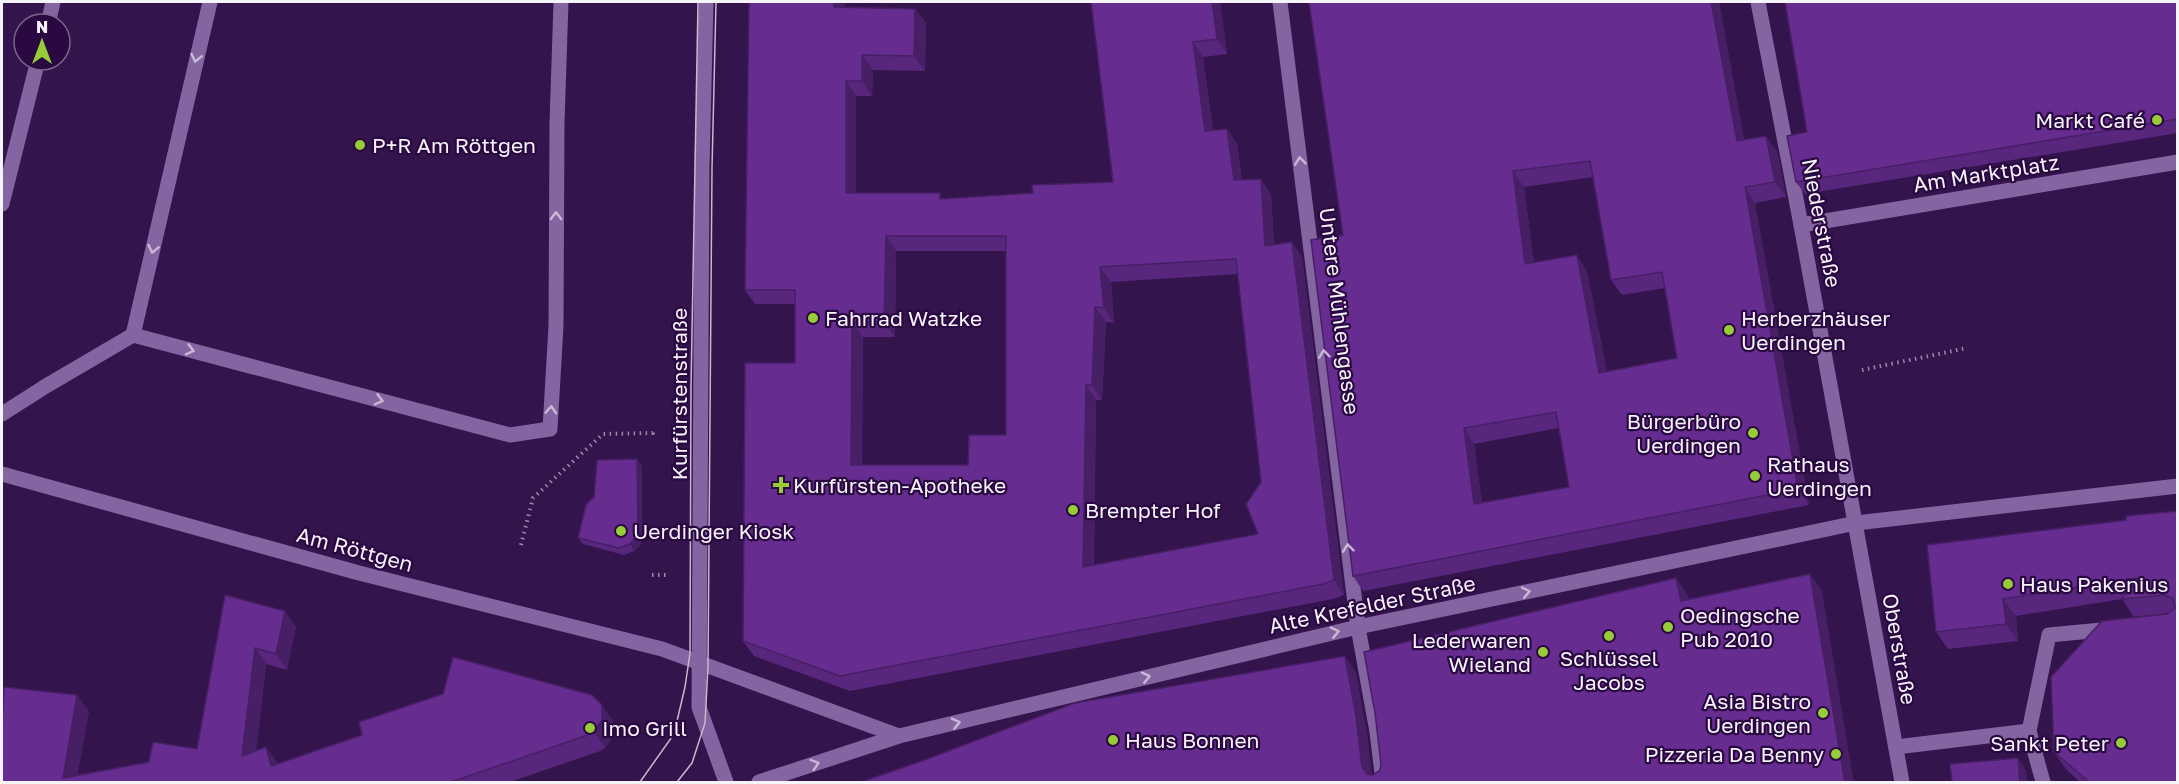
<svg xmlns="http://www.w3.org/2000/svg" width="2179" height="784" font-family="'Golos Text',sans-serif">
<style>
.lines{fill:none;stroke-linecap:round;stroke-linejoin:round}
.path{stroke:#9a89a8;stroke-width:4;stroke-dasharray:1.5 4.5;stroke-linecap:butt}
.minor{stroke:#8464a1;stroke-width:15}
.tram{stroke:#c5bace;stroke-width:1.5}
.wall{fill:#58267c;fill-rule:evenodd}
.shaded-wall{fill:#471f65}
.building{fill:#662c90;stroke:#471f65;stroke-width:1.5;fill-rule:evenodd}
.oneway{stroke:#c8bad6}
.poi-dot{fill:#97cc38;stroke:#2a0841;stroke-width:2}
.labels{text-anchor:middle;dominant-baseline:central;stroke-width:4.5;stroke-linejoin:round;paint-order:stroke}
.poi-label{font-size:21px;fill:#f6f3fa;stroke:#2a0841;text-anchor:start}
.street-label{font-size:21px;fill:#f6f3fa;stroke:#2a0841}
</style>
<rect width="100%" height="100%" fill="#34144c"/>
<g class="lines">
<g class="path">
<path d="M1862,370L1967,348"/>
<path d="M521,545L533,498L603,434L653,433L652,430"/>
<path d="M652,575H667"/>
</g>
<g class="minor">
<path d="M706,2L702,167L699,707L726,782"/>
<path d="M1280,2L1358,627L1377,732L1383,782"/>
<path d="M1758,2L1801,225L1902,782"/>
<path d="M48,24L53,2"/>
<path d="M2,204L38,60"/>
<path d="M1801,225L2178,162"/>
<path d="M133,335L210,2"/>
<path d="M2,414L46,386L133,335L510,435L550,429L556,326L557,123L561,2"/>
<path d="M2,474L359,573L662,649L899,736"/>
<path d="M2029,731L2049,635L2112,629"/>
<path d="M1896,747L2029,731L2043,782"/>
<path d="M759,782L899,736L1358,627L1856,523L2178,486"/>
</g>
<g class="tram">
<path d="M640,782L674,734L685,687L690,653L691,387L698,2"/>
<path d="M677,782L692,763L705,723L708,667L712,168L716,2"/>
</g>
</g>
<g class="wall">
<path d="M1091,2H1220L1227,54L1203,57L1213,130L1227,129L1237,144L1242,180L1271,194L1274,245L1292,242L1302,257L1344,595L1333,599L850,691L754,656L743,641L795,363V304H755L745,290L845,7L915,9L926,23L925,71L873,70L872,96H856V193L944,199L1033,193L1113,182ZM896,251H1006V435L968,465H862L863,337H895ZM1238,274L1261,482L1258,534L1094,565L1096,400H1102L1106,322L1114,323L1111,282Z"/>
<path d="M1309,2H1719L1744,140L1777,151L1786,197L1755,203L1809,505L1363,591L1353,576L1343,235ZM1593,177L1611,280L1622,295L1665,288L1677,358L1607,372L1587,271L1534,263L1524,187ZM1559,428L1569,487L1482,503L1474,444Z"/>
<path d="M2178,2V133L1805,194L1796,182L1807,132Z"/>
<path d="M642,465V535L641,544L634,551L624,555L583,544L578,538Z"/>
<path d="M2178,511V783H2081L2066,769L2054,752L2168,613L2134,617L2122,599L2016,616L2018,641L1948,649L1936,632Z"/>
<path d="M225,595L296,627L287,670L266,664L256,751L278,764L613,721V737L605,748L600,751L507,783H2L89,711L77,775L149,762L197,749Z"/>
</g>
<g class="shaded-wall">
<path d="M834,2H845L844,22L834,7Z"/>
<path d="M1212,2H1220L1227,54L1217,39Z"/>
<path d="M1711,2H1719L1747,156L1737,141Z"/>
<path d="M915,9L926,23L925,71L914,56Z"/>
<path d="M1193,42L1203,57L1215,146L1205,131Z"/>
<path d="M862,55L873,70L872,96L862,81Z"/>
<path d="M846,81L856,96V208L846,193Z"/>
<path d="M1227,129L1237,144L1244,195L1234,180Z"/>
<path d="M1766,136L1777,151L1786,197L1775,182Z"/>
<path d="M1513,171L1524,187L1536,279L1525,264Z"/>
<path d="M1261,179L1271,194L1275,261L1265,246Z"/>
<path d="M1745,187L1755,203L1809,505L1798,489Z"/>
<path d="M886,236L896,251L895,337L884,322Z"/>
<path d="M1292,242L1302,257L1344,595L1334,580Z"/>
<path d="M1577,255L1587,271L1610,388L1599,373Z"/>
<path d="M1100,267L1111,282L1114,323L1104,308Z"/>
<path d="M1095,307L1106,322L1102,400L1092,385Z"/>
<path d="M852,322L863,337L861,480L851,465Z"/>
<path d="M1086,385L1096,400L1093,582L1083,567Z"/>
<path d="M1464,428L1474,444L1484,519L1474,504Z"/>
<path d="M637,459L642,465V535L641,544L634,551L630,544Z"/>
<path d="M1810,574L1822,591L1854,783H1845Z"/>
<path d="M1676,578L1688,595L1693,618L1681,601Z"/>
<path d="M2003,599L2016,616L2018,641L2006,624Z"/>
<path d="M285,611L296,627L287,670L276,654Z"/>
<path d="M255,648L266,664L254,772L242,756Z"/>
<path d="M1345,656L1356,673L1367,733L1373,783L1362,767Z"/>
<path d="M77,695L89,711L76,783L63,778Z"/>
<path d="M602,705L613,721V737L605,748L594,732Z"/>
<path d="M266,747L278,763L271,766Z"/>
<path d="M2018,758L2026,770L2027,783H2020Z"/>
</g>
<g class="building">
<path d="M749,2H834V7L915,9L914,56L862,55V81H846V193H940V199L1033,193L1032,185L1113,182L1091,2H1212L1217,39L1193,42L1205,131L1227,129L1234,180L1261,179L1265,246L1292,242L1334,580L1323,584L840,676L743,641L745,363H795V290H745ZM886,236H1006V435H969L968,465H851L852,322H884ZM1236,259L1261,482L1246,504L1258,534L1083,567L1086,385H1092L1095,307L1104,308L1100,267Z"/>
<path d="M1309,2H1711L1737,141L1766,136L1775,182L1745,187L1798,489L1353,576L1311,240L1343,235ZM1590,161L1611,280L1662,272L1677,358L1599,373L1577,255L1525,264L1513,171ZM1556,412L1569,487L1474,504L1464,428Z"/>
<path d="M1785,2H2178V119L1796,182L1787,136L1807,132Z"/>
<path d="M637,459L638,529L636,537L630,544L619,548L578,538L586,505L594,497L597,460Z"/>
<path d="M2178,511V783L2089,782L2054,752L2051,677L2102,621L2167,614L2175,608L2173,598L2165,595L2121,599L2142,577L2003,599L2006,624L1936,632L1927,545L2126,520V516Z"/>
<path d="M1810,574L1845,783H858L919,762L1075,703L1345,656L1356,717L1362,767L1367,774L1373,775L1380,770L1381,764L1375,713L1364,652L1676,578L1681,601Z"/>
<path d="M225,595L285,611L276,654L255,648L242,756L266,747L271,766L362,735L359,722L443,694L453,657L592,695L602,705V720L594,732L588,735L448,783H2V726L4,687L77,695L63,778L149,762L153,742L197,749Z"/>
<path d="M2018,758L2020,783H1952L1950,764Z"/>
</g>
<defs><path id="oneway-chevron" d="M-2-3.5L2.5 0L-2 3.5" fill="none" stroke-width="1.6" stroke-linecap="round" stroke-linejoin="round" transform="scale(1.5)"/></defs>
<g class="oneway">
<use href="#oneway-chevron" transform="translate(196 58) rotate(103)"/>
<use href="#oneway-chevron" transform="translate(1300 161) rotate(-97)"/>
<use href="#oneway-chevron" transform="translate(556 216) rotate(-90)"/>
<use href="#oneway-chevron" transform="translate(153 249) rotate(103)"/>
<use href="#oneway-chevron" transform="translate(190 350) rotate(15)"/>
<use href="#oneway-chevron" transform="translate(1324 354) rotate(-97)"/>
<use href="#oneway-chevron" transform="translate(379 400) rotate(15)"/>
<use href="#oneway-chevron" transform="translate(551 410) rotate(-87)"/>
<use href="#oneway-chevron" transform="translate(1348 548) rotate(-97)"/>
<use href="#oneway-chevron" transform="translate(1526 592) rotate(-12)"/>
<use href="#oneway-chevron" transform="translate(1335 632) rotate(-13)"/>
<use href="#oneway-chevron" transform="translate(1146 677) rotate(-13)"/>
<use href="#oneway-chevron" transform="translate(956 723) rotate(-13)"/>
<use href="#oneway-chevron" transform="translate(815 764) rotate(-18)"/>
</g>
<g class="poi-dot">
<circle cx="2157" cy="120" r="6"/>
<circle cx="360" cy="145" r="6"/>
<circle cx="813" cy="318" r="6"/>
<circle cx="1729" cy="330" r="6"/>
<circle cx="1753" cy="433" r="6"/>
<circle cx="1755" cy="476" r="6"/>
<path d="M778 476h6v6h6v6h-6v6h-6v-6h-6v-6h6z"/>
<circle cx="1073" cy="510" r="6"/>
<circle cx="621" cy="531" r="6"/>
<circle cx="2008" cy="584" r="6"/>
<circle cx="1668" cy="627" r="6"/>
<circle cx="1609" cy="636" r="6"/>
<circle cx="1543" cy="652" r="6"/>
<circle cx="1823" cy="713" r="6"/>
<circle cx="590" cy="728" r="6"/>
<circle cx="1113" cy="740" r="6"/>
<circle cx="2121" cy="743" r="6"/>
<circle cx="1836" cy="754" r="6"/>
</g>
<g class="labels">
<g class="poi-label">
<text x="2145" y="120" text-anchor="end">Markt Café</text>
<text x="372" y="145">P+R Am Röttgen</text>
<text x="825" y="318">Fahrrad Watzke</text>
<text x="1741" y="318">Herberzhäuser<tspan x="1741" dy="24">Uerdingen</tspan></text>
<text x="1741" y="421" text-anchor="end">Bürgerbüro<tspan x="1741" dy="24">Uerdingen</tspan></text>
<text x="1767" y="464">Rathaus<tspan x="1767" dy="24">Uerdingen</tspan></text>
<text x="793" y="485">Kurfürsten-Apotheke</text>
<text x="1085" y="510">Brempter Hof</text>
<text x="633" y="531">Uerdinger Kiosk</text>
<text x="2020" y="584">Haus Pakenius</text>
<text x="1680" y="615">Oedingsche<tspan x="1680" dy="24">Pub 2010</tspan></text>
<text x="1531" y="640" text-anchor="end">Lederwaren<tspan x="1531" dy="24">Wieland</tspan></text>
<text x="1609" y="658" text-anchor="middle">Schlüssel<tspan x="1609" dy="24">Jacobs</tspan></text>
<text x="1811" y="701" text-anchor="end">Asia Bistro<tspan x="1811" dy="24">Uerdingen</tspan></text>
<text x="602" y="728">Imo Grill</text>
<text x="1125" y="740">Haus Bonnen</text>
<text x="2109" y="743" text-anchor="end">Sankt Peter</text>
<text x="1824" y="754" text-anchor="end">Pizzeria Da Benny</text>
</g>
<g class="street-label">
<text transform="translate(1986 173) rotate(-9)">Am Marktplatz</text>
<text transform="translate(1822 223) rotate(79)">Niederstraße</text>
<text transform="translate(1340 311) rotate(83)">Untere Mühlengasse</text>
<text transform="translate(679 394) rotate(-90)">Kurfürstenstraße</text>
<text transform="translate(355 549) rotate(15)">Am Röttgen</text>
<text transform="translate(1372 604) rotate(-12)">Alte Krefelder Straße</text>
<text transform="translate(1900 649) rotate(80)">Oberstraße</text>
</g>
</g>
<rect width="2179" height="784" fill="none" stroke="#f6f3fa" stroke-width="6"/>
<g transform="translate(42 42)"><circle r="28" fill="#2a0841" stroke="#7c668b" stroke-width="1.5"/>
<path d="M0-4.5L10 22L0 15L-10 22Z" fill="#97cc38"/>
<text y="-9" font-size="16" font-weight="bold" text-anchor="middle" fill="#f6f3fa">N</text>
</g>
</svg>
